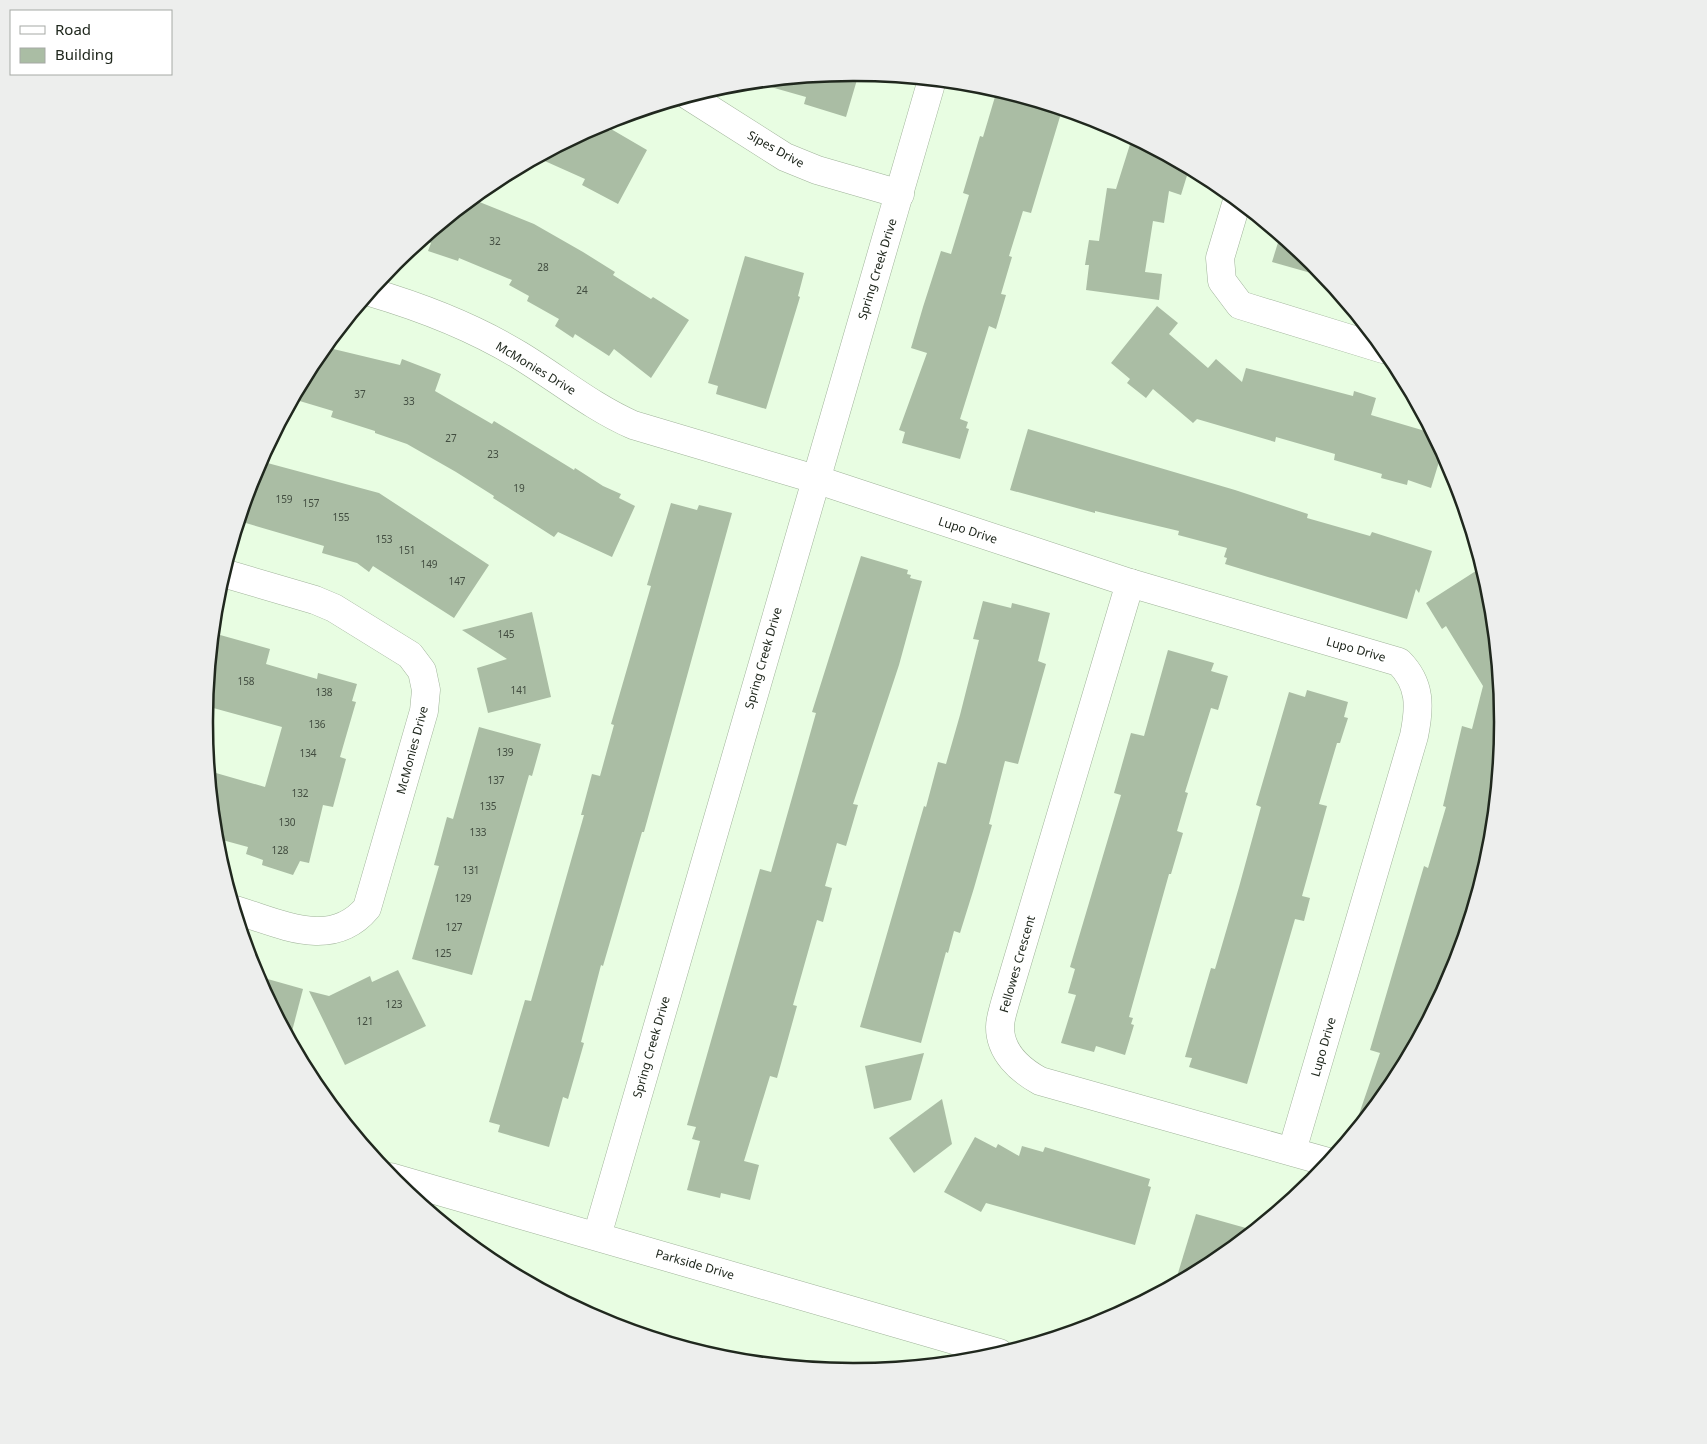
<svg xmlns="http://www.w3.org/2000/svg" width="1707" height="1444" font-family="'Noto Sans',sans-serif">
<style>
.building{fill:#aabda4}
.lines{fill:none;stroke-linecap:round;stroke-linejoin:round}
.minor-casing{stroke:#a0b39a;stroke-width:29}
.major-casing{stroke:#a0b39a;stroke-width:29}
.minor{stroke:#fff;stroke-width:28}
.major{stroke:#fff;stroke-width:28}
.labels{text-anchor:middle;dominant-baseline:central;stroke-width:4;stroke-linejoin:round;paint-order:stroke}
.number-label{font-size:10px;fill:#424d40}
.street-label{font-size:12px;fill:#20281e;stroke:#fff}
.rim{fill:none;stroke:#20281e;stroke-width:2.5}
</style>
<rect width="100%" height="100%" fill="#e8fde2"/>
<g class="building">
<path d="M854,72L859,73L846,117L804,104L806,97L757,83Z"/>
<path d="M997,90L1062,110L1031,213L1023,211L1009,256L1012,257L1001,294L1006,295L996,329L989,326L960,419L968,422L966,428L969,429L960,459L902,443L905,432L899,430L927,353L911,348L923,307L941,251L951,254L969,195L963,193L980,136L983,137Z"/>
<path d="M598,126L610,131L611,129L647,150L618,204L582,185L585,179L538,158Z"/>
<path d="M1132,138L1189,169L1181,195L1169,191L1164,223L1153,221L1145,272L1162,274L1159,300L1086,290L1089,265H1085L1089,240L1099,241L1107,188L1116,189Z"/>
<path d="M472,199L534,224L583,252L615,272L613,275L651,299L653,297L689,320L651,378L614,349L609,356L575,334L573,338L555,326L559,319L527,301L529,296L509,285L512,280L459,258L458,261L428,251L431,243L422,240Z"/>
<path d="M1280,236L1313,263L1325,277L1272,262Z"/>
<path d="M745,256L804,273L798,296L800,297L766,409L716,394L718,386L708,383Z"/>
<path d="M1157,306L1178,323L1169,334L1208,368L1216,359L1242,382L1246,368L1353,396L1354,391L1376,398L1371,415L1432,433L1442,452L1431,488L1408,480L1407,485L1381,478L1382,474L1334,460L1335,454L1276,437L1275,442L1197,419L1193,423L1153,389L1146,398L1127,383L1130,379L1111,363Z"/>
<path d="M325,347L400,365L402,359L441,374L435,391L492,424L494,421L574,470L575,468L603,486L621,494L619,498L635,506L612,557L558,532L554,537L493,498L494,496L456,472L407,444L375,433V431L331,417L333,411L293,399L314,361Z"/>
<path d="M1028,429L1235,490L1308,514L1307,518L1370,536L1372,532L1432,551L1419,593L1416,589L1407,619L1225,564L1227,558L1224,557L1227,548L1178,535L1179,531L1095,511V513L1010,490Z"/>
<path d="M260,461L379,493L489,565L454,618L373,566L369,572L357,563L322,553L324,546L239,521L254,473Z"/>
<path d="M671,503L697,510L699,505L732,513L644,832H642L603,966L601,965L581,1042L584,1043L568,1099L563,1097L549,1147L498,1132L500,1125L489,1122L525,1000L531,1001L584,815H581L592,774L600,776L614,725L611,724L651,586L647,585Z"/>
<path d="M861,556L908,570L907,574L911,575L910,578L922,581L899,665L853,804L858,805L846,846L837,843L825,886L832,888L823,922L817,920L793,1005L797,1006L777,1078L770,1076L744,1161L759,1165L750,1200L721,1193L720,1198L687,1190L700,1141L692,1139L696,1127L687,1125L760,869L771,872L816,713L812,712Z"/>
<path d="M1482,567L1491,596L1503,722L1490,849L1453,971L1393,1083L1357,1127L1355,1126L1380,1053L1370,1050L1424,866L1428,868L1446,807L1443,806L1462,726L1472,729L1483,686L1446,626L1442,629L1426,603Z"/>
<path d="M983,601L1011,608L1012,603L1050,613L1038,661L1046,664L1018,764L1005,761L989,824L992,825L974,888L960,933L954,931L948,953L946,952L921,1043L860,1027L924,806L926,807L938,762L946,764L960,715L979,640L973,639Z"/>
<path d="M532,612L551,697L488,713L477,668L507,659L462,630Z"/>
<path d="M213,633L270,649L266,664L317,679L318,673L357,684L352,701L356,702L340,757L346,759L333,807L323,805L309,863L300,861L293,875L262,865L263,860L246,854L248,847L215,838L209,771L265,787L282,727L206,706Z"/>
<path d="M1168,650L1214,663L1211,671L1228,676L1218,710L1211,708L1185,792L1188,793L1177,831L1183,833L1171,874H1169L1129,1017L1133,1018L1131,1024L1134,1025L1125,1055L1096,1046L1094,1052L1061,1043L1076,995L1068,993L1075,969L1070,967L1121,795L1114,793L1131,733L1144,736Z"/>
<path d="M1307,690L1348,702L1344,717L1348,718L1340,743H1337L1319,804L1327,806L1302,896L1310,898L1304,921L1295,919L1247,1084L1189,1067L1192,1058L1185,1057L1211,968L1215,969L1239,887L1261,807L1256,805L1289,692L1305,697Z"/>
<path d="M479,727L541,744L532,776L529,775L472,975L412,959L439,866L434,865L447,817L453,819Z"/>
<path d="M398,970L426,1026L345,1065L309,991L329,996L370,976L372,982Z"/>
<path d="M257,976L303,989L290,1039Z"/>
<path d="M924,1053L911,1100L874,1109L865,1066Z"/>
<path d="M942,1099L952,1144L914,1173L889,1138Z"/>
<path d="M975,1137L996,1148L998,1144L1019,1156L1022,1146L1043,1152L1045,1147L1150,1179L1148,1186L1151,1187L1135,1245L986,1203L981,1212L944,1192Z"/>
<path d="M1196,1214L1253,1230L1214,1262L1175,1283Z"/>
</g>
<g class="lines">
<g class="minor-casing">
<g id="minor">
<path d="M689,96L785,157L817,170L900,194"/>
<path d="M1237,201L1220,258L1222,281L1240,305L1383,349"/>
<path d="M370,292C421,307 473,327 519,355C557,378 592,407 633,425L815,479L1130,583L1399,662C1421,684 1420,707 1414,736L1292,1151"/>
<path d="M223,573L315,600L334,608L410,655L422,671L426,690L424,711L367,908C331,951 280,923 235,910"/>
<path d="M1130,583L1005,1003C1003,1011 1000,1019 1000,1027C1000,1052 1020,1070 1040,1081L1328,1162"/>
<path d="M597,1236L932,80"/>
</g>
</g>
<g class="major-casing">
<path id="major" d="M390,1177L999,1353"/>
</g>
<use href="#minor" class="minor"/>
<use href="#major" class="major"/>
</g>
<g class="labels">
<g class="number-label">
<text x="495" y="241">32</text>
<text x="543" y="267">28</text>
<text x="582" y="290">24</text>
<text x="360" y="394">37</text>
<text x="409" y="401">33</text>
<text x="451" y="438">27</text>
<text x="493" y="454">23</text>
<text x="519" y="488">19</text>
<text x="284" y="499">159</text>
<text x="311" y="503">157</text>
<text x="341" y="517">155</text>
<text x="384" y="539">153</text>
<text x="407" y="550">151</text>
<text x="429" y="564">149</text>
<text x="457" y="581">147</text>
<text x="506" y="634">145</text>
<text x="246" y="681">158</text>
<text x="519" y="690">141</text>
<text x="324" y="692">138</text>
<text x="317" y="724">136</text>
<text x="505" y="752">139</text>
<text x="308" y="753">134</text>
<text x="496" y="780">137</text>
<text x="300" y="793">132</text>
<text x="488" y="806">135</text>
<text x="287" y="822">130</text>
<text x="478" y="832">133</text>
<text x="280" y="850">128</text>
<text x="471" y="870">131</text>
<text x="463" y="898">129</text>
<text x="454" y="927">127</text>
<text x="443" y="953">125</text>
<text x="394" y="1004">123</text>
<text x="365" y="1021">121</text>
</g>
<g class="street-label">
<text transform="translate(776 149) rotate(29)">Sipes Drive</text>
<text transform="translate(877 269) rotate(-73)">Spring Creek Drive</text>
<text transform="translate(536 368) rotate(31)">McMonies Drive</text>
<text transform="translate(968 530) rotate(18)">Lupo Drive</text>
<text transform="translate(1356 649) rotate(16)">Lupo Drive</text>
<text transform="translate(763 658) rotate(-74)">Spring Creek Drive</text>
<text transform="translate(412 750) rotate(-75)">McMonies Drive</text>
<text transform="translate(1017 964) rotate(-74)">Fellowes Crescent</text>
<text transform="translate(651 1047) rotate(-74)">Spring Creek Drive</text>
<text transform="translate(1323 1047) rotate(-74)">Lupo Drive</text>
<text transform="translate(695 1264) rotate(16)">Parkside Drive</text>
</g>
</g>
<path d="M0 0H1707V1444H0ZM853 81H854A640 640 0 0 1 1494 721V723A640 640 0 0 1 854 1363H853A640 640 0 0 1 213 723V721A640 640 0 0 1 853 81Z" fill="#edeeed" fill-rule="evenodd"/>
<path class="rim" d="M853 81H854A640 640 0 0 1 1494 721V723A640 640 0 0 1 854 1363H853A640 640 0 0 1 213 723V721A640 640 0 0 1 853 81Z"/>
<rect x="10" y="10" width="162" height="65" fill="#ffffff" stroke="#a6a9a5"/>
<rect x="20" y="26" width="25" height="8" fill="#ffffff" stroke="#a6a9a5"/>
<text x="55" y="35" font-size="15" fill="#20281e">Road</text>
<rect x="20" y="48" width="25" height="15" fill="#aabda4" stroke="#a6a9a5"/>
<text x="55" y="60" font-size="15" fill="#20281e">Building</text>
</svg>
